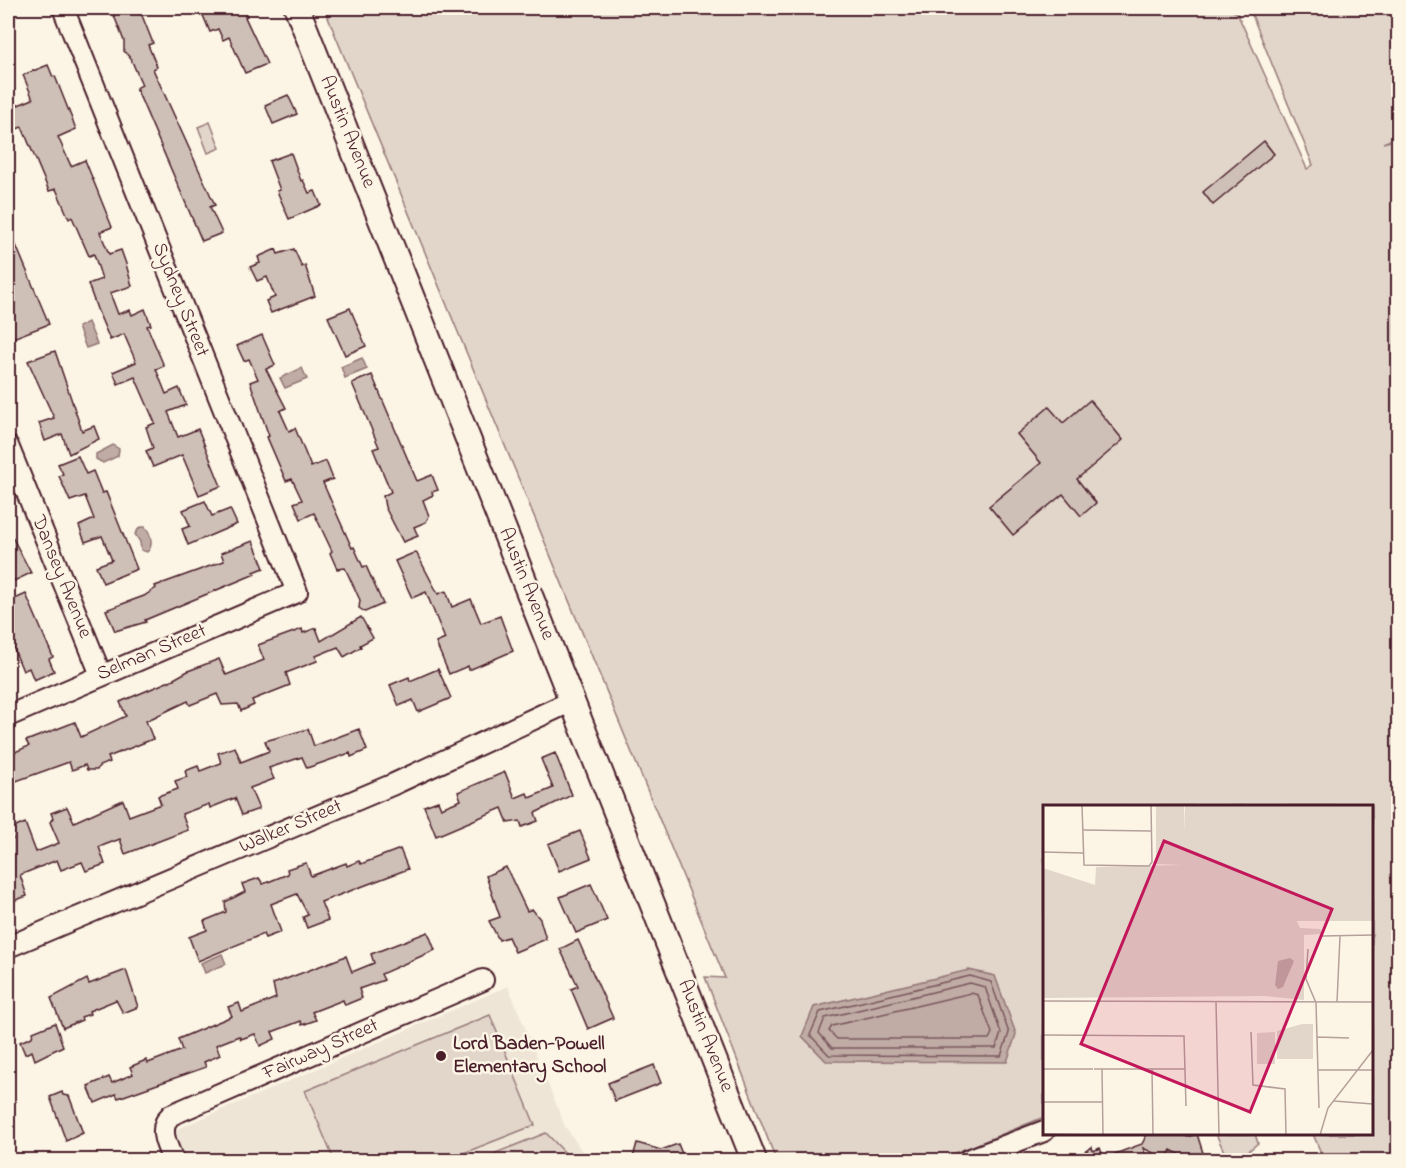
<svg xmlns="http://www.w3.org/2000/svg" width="1406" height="1168" font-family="'Indie Flower',sans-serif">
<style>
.built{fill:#eee5d7}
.green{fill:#e2d5ca;stroke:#967a7a;stroke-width:1.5}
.water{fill:#c0aca5;stroke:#917474;stroke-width:1.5}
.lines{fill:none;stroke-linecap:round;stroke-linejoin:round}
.shore{stroke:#79575c;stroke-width:1.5}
.building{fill:#cfc0b7;stroke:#4a1f2b;stroke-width:1.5}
.minor-casing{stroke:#4a1f2b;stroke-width:24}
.major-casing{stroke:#4a1f2b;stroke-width:28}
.minor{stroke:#fcf5e5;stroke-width:20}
.major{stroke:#fcf5e5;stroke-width:24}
.poi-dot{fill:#4a1f2b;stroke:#fcf5e5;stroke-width:2}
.labels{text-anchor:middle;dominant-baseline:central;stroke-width:5;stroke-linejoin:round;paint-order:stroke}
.street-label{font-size:20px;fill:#4a1f2b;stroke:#fcf5e5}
.poi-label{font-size:20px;font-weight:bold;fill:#4a1f2b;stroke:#fcf5e5;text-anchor:start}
.inset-road{fill:none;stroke:#b59f9b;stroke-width:1.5}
.view{fill:#c2185b;fill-opacity:0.15;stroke:#c2185b;stroke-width:3}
.inset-edge{fill:none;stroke:#4a1f2b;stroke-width:3}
</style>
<rect width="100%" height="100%" fill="#fcf5e5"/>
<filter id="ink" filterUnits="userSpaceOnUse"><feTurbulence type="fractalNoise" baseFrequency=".0167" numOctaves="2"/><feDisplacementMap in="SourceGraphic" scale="12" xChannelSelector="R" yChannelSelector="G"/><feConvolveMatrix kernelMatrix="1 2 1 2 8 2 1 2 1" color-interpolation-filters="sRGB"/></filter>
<g filter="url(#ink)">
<path class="built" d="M508,986L565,1126L588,1160H185L173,1131Z"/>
<g class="green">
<path d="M324,8H1230L1238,15L1307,169L1313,165L1250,10L1256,8H1398V137L1383,143L1398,139V1160H1324L1313,1134H1372V806H1044V1117L938,1160H776L705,977L725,978Z"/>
<path d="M210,122L220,148L208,153L198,127Z"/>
<path d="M490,1015L535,1125L446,1160H334L305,1091Z"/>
<path d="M546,1133L572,1160H478Z"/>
<path d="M1216,1134H1255L1258,1143L1238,1160H1228Z"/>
</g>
<g class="water">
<path d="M88,322L97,344L86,348L78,327Z"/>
<path d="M362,358L367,369L345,378L341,367Z"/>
<path d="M302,368L307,379L285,388L280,378Z"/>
<path d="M113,445L119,449L118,456L103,463L96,459V454Z"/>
<path d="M140,527H145C151,533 154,546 147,552L141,550L140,542L135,534Z"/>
<path d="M222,954L226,964L205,973L201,963Z"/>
<path d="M969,970L995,976L1016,1034L1007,1062L826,1061L802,1036L814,1007Z"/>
</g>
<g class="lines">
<g class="shore">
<path d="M970,976L991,982L1009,1033L1001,1056L829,1055L810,1035L820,1012Z"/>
<path d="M970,983L985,987L1001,1033L996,1048H832L819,1033L825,1018Z"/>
<path d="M971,993L978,995L992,1033L989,1039H837L829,1031L832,1026Z"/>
</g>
</g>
<g class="building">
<path d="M111,8H139L153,43L148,45L157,67L153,69L215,205L210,207L222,233L202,241L136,88L142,85L131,59L124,51V41Z"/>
<path d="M206,8H243L247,16L245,17L267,64L245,73L229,37L223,40L218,29L210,32L202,13L207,11Z"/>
<path d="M48,65L53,77L55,76L76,129L58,137L71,166L85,160L112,227L100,232L109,254L121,250L126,264L132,286L110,293L118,314L130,310L132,315L145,309L151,325L147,326L164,366L156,369L166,394L179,388L186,405L168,412L178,437L198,429L221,486L199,495L182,455L153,467L146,451L153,448L146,427L155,423L135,377L118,384L113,372L136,362L124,334L110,340L97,309L88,284L102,279L94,254L89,256L72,217L69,219L56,189L49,191L22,127L11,131L8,123V109L33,99L23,75Z"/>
<path d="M288,95L297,114L273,124L265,105Z"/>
<path d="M1264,141L1274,154L1213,205L1203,192Z"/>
<path d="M291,153L301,181L303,180L309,193L315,191L321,205L289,219L277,191L280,190L269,161Z"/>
<path d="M8,226L49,324L8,340Z"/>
<path d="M276,249L278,254L294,249L302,267L305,265L315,296L271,313L266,301L275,297L267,277L257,281L250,267L260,263L258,257Z"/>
<path d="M350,308L366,346L345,355L328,317Z"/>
<path d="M262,335L275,365L266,369L286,408L280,411L289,431L295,428L311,467L326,461L333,479L323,483L352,548L354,547L363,567L366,566L383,604L365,612L359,608L360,600L345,568L337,569L330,553L332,551L314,513L301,519L294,503L302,500L292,479L286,481L267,437L269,436L250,382L258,379L249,359L244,361L237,346Z"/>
<path d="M55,351L82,431L94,426L99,439L69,454L62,434L45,441L39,423L54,418L28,361Z"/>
<path d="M372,375L417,481L432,475L438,490L432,492L433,495L423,500L429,516L426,522L414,527L418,536L403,542L385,507L383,496L391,492L373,449L379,447L352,383Z"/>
<path d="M1090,400L1123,440L1077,479L1096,503L1081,516L1063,494L1013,535L989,506L1041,463L1017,434L1049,407L1063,423Z"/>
<path d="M78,456L86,474L93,471L102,493L106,492L137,569L103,583L96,566L112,560L102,536L85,542L79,526L94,519L85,496L70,501L59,476L63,474L58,464Z"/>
<path d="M205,501L212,516L230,509L237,524L188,545L182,529L190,526L183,510Z"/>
<path d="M8,529L31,573L14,581L8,567Z"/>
<path d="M253,541L264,568L254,572L255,574L145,620L146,622L115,631L106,610L144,596L156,588L155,586L224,561L221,553Z"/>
<path d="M416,552L438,594L446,591L452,607L471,599L481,623L500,616L513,651L469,670L468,666L449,674L436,643L445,639L426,592L412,598L395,561Z"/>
<path d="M26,594L53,657L49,659L54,671L34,680L29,668L23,671L11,642L8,643V602Z"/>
<path d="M361,617L373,638L360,645L361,647L344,657L338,647L316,656L317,661L286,673L290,685L252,700L254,705L241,711L238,704L222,705L217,694L190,705L188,701L146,721L153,739L108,757L110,762L99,766L97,770H87L85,765L72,770L69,762L8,784V755L29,746L26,741L75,722L81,737L126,716L120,702L172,680L188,671L219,659L226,675L264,660L258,645L302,629L303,633L316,628L321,641Z"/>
<path d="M438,669L451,698L418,712L413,700L399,706L390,685L409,677L410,681Z"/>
<path d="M308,729L314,746L359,729L367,750L351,757L350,753L307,768L302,757L269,768L274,779L250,788L259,809L242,815L235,798L210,808L209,804L182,814L188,830L125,854L120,839L99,847L105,864L86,871L82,862L61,870L57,860L20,875L27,896L13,901L8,886V841L13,839L9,830L25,823L36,852L59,843L50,822L53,818L51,813L67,807L74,822L123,800L129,816L161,804L158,796L178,789L175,781L187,777L185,771L198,766L200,771L221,763L218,753L235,747L241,762L269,751L265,741Z"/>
<path d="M555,753L572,795L535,813L538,821L522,827L520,821L508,823L502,808L436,836L424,806L438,801L441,808L461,800L458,792L505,772L515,798L527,793L529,798L553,788L541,759Z"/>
<path d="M580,831L591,858L559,871L548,844Z"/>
<path d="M400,849L408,869L321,902L328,920L307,928L303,917L308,915L297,894L271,904L281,932L265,938L263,934L198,961L189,937L207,930L204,921L226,912L225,902L245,892L242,884L259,878L263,884L288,874L287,869L302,864L306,863L311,876L346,863L347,866L359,861L361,864Z"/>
<path d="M506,867L527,911L532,909L540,919L546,939L515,952L508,937L499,940L489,921L500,917L486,876Z"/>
<path d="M591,884L607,920L576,933L560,897Z"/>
<path d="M428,932L435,950L381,974L384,980L359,989L362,998L345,1005L343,1000L312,1012L316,1020L302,1025L301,1021L272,1032L275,1039L260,1046L255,1034L241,1039L239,1036L216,1045L220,1055L204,1062L206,1067L118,1098L116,1094L95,1103L88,1086L109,1077L112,1083L133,1074L130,1067L146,1060L148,1063L182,1050L178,1039L232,1016L228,1007L239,1003L242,1012L276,998L273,984L346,956L352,972L374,963L371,954Z"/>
<path d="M578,940L613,1018L588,1029L571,989L578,986L560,949Z"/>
<path d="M126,970L138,1007L123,1013L116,1000L89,1011L90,1014L81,1017L82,1020L63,1028L51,998L87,979L89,984Z"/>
<path d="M55,1023L63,1046L35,1060L32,1051L25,1054L20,1042L32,1037L33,1032Z"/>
<path d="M654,1065L661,1083L615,1101L608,1083Z"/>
<path d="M62,1092L63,1095L69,1096L83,1133L66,1141L50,1097Z"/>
<path d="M1147,1134H1181L1188,1137L1197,1134L1204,1156L1186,1161L1185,1157L1171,1150L1166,1159L1143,1148L1148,1161H1070L1092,1147L1093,1151L1100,1148L1104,1158L1142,1144Z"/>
<path d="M637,1143L661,1150L678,1144L685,1161H632Z"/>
</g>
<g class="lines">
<g class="minor-casing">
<g id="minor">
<path d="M8,446L101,675"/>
<path d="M8,716L297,592L63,8"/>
<path d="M8,947L394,784L572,701"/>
<path d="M173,1160C167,1146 157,1128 171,1115L483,980"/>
<path d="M968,1160L1044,1131"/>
</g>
</g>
<g class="major-casing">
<path id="major" d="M297,8L754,1160"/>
</g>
<use href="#minor" class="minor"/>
<use href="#major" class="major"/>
</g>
</g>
<circle class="poi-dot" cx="441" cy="1056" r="6"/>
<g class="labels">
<g class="street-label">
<text transform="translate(347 132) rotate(68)">Austin Avenue</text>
<text transform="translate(180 300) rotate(68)">Sydney Street</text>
<text transform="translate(61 577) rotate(68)">Dansey Avenue</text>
<text transform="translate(526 584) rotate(68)">Austin Avenue</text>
<text transform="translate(152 653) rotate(-23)">Selman Street</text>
<text transform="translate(291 827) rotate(-23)">Walker Street</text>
<text transform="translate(705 1036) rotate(68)">Austin Avenue</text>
<text transform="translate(321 1050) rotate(-24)">Fairway Street</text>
</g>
<g class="poi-label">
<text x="453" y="1044">Lord Baden-Powell<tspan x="453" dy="23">Elementary School</tspan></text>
</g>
</g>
<g transform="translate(1043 805)">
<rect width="330" height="330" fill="#fcf5e5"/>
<path d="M113,0H141V28L142,0H330V116H254L257,123L277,124L279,129L261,130V195L222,191L0,193V63L52,80L53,62L139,60L113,59ZM259,219H270V254H234V226ZM232,227V259H214V228Z" fill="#e2d5ca"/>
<path d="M247,153L251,156L240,182L235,184L232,180L235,156Z" fill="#c0aca5"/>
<path class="inset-road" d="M39,0L41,60L106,61L109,57L108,0M39,25L108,26M0,47L40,48M279,131L330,130M265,144L263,174L273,198L276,303M0,196L330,197M173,197L176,330M294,197L297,131M330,197V175M208,227L210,280L242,284L243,330M0,230L141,231L143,301M274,232L306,233M0,264H50M51,264H142M59,264L60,330M109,264L110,330M275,265H330M291,296L330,299M0,297H59M0,329L56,330M277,330L285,303L330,245"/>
<path class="view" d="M121,36L289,104L207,307L38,239Z"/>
<rect width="330" height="330" class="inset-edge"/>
</g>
<rect width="1406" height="1168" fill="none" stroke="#fcf5e5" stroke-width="30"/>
<rect x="15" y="15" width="1376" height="1138" fill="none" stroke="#4a1f2b" stroke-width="2" filter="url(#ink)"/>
</svg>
